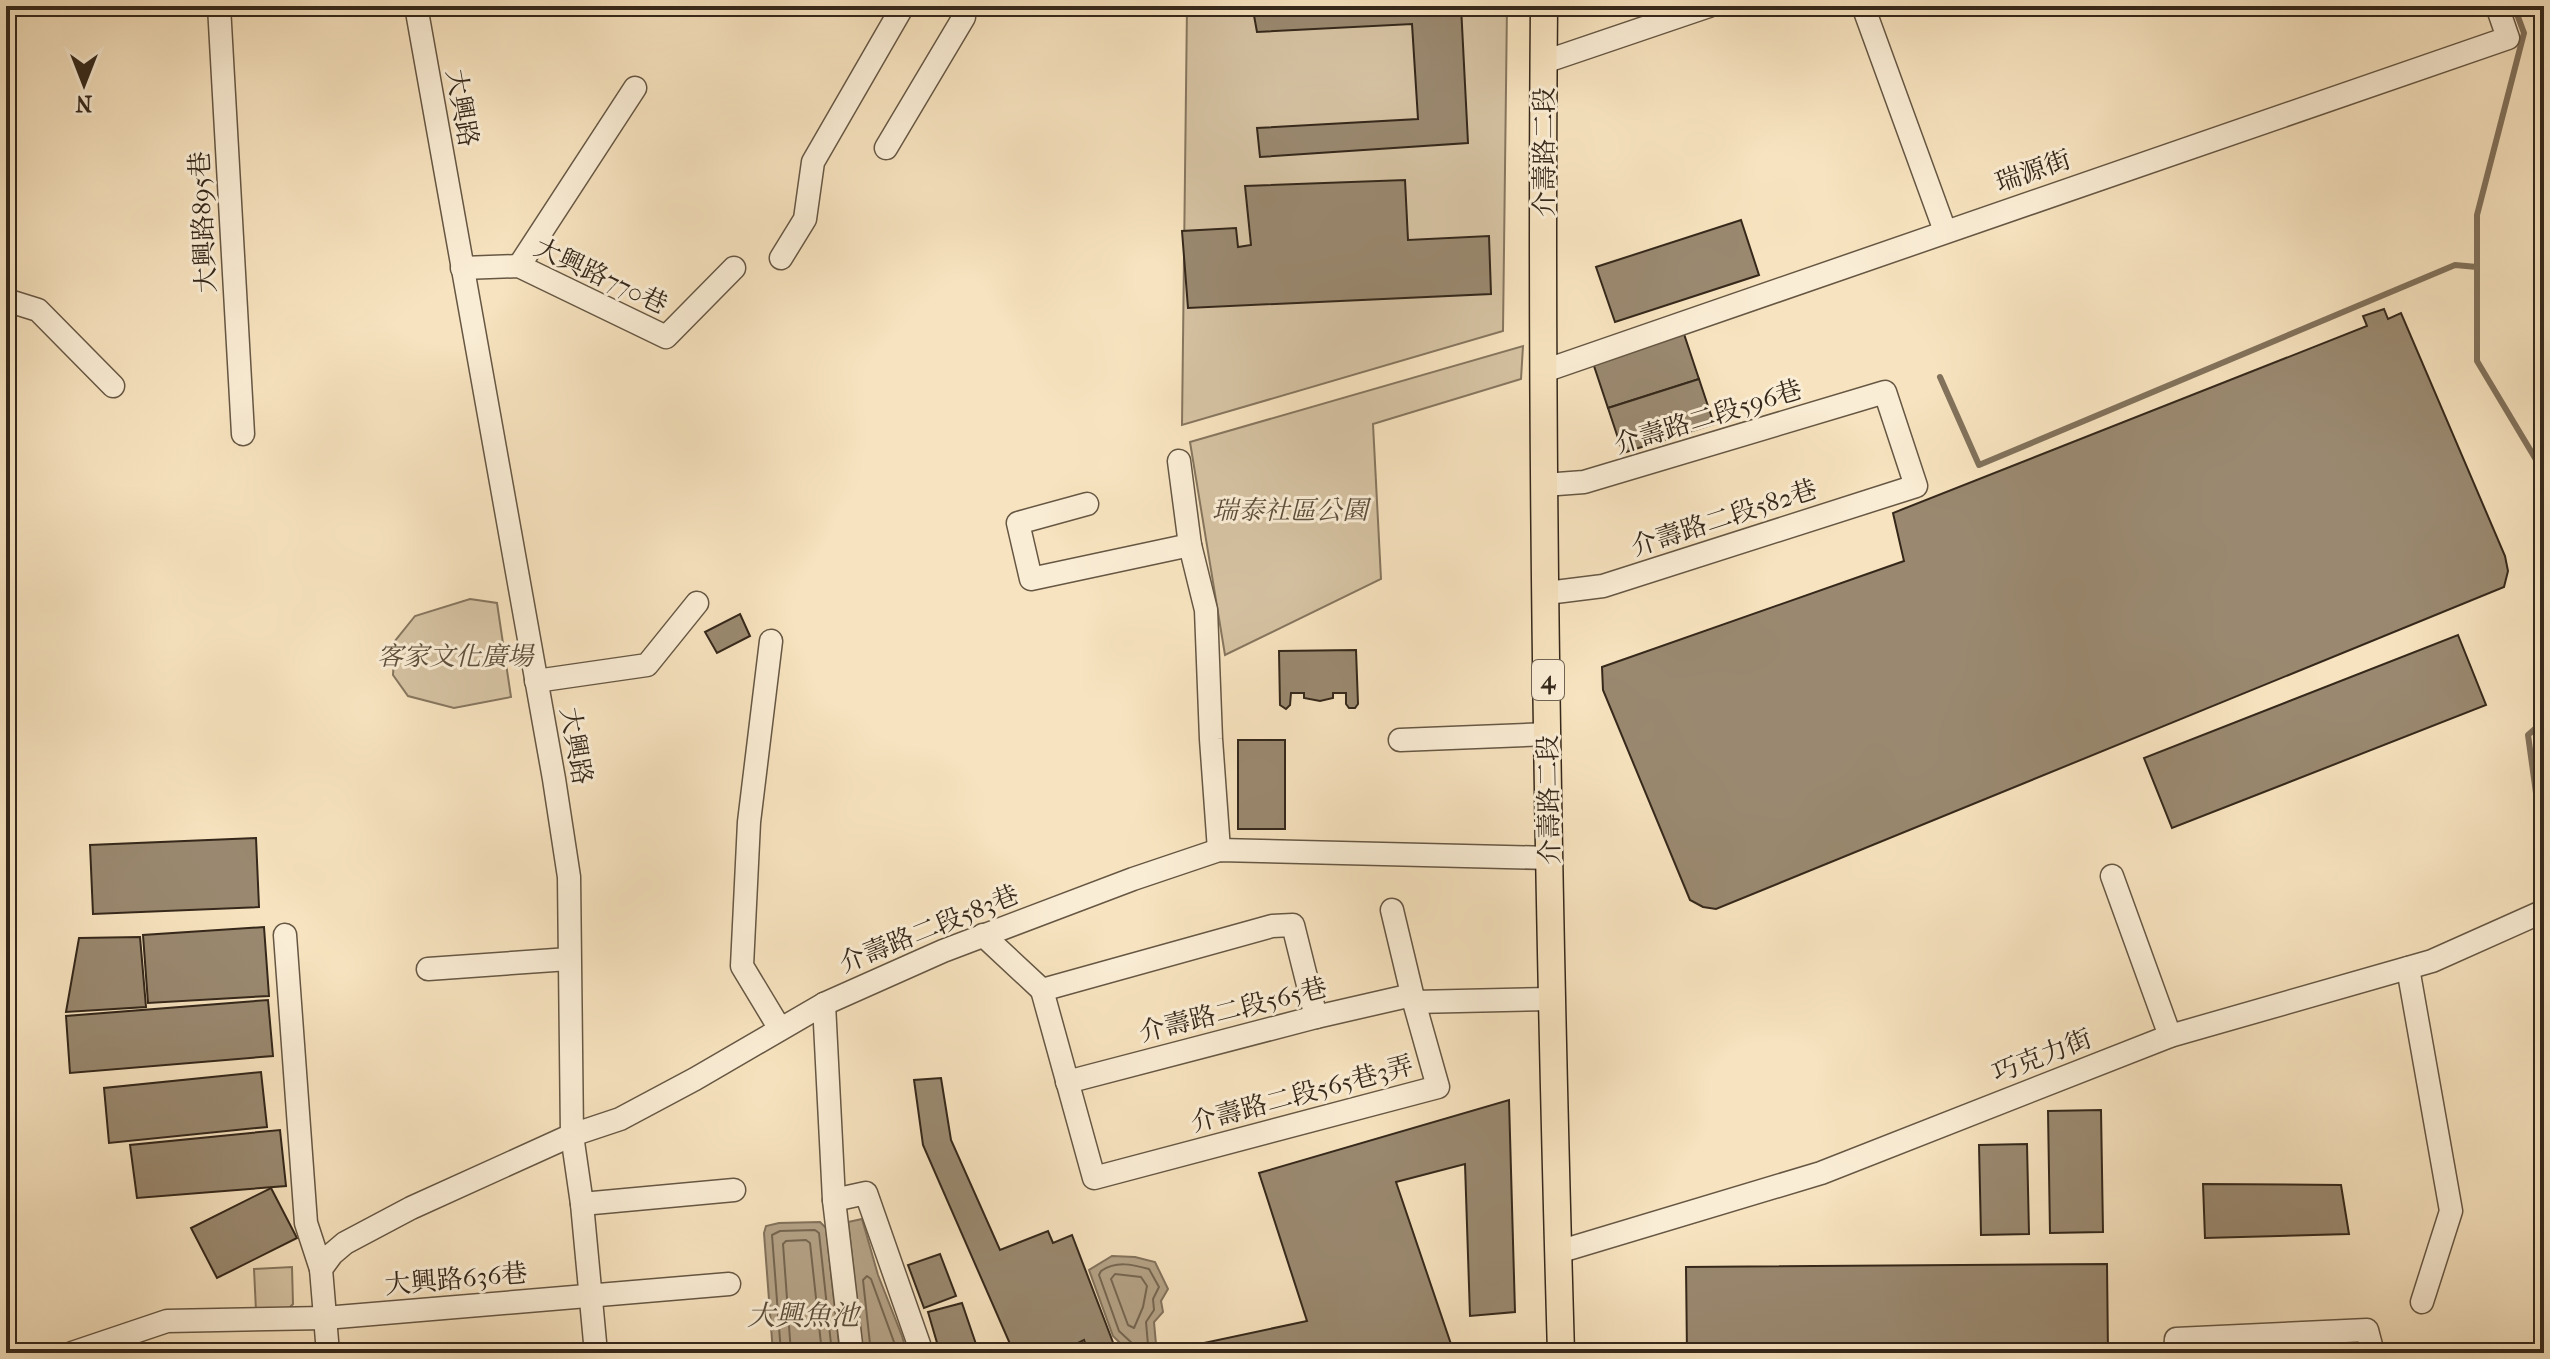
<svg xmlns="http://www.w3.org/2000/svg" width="2550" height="1359" font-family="'IM FELL French Canon','Noto Serif TC',serif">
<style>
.green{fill:#d6c3a3;stroke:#86765f;stroke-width:2}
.water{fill:#b5a387;stroke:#82725c;stroke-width:2}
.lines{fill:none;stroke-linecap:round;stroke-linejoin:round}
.shore{stroke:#756651;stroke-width:2}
.stream{stroke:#82725c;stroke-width:6}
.building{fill:#9a8970;stroke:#35281b;stroke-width:2}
.minor-casing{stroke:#665744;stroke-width:25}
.major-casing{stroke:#35281b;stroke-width:29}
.minor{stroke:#faedd5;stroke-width:22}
.major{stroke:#f7e3bf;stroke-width:26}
.labels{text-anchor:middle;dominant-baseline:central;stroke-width:6;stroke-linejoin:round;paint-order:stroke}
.shield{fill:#faedd5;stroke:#706353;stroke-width:2}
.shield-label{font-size:24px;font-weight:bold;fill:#35281b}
.street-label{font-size:26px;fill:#35281b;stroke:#faedd5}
.park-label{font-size:26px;font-style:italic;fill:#5d4f3d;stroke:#faedd5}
.water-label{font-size:28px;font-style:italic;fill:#5b4d3b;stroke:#faedd5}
</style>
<rect width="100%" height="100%" fill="#f7e3bf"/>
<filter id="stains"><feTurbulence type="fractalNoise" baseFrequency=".0025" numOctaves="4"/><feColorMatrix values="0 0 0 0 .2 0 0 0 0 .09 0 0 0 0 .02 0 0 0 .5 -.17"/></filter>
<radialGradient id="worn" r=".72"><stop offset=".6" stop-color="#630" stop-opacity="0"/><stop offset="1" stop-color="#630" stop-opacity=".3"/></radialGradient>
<g class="green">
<path d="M1187,6H1507L1503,331L1182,425Z"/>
<path d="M1523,346L1521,379L1373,424L1381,579L1225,655L1190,442Z"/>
<path d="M470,599L497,603L511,697L454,708L408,696L393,675L395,641L415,616Z"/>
<path d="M292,1267L293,1304L288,1309L256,1311L254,1269Z"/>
</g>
<g class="water">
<path d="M862,1219L878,1275L902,1336L907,1353H863L848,1222Z"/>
<path d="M820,1222L826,1228L840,1353H773L764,1233L766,1226L779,1223Z"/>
<path d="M1112,1256L1135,1257L1155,1262L1168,1289L1161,1301L1163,1312L1154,1322L1156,1344L1160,1353H1130L1113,1336L1089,1270Z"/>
</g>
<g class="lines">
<g class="shore">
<path d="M1115,1274L1141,1277L1147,1286L1143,1307L1134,1328L1128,1325L1111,1279Z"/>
<path d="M781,1353L772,1235L780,1231L815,1230L819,1233L832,1353"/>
<path d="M791,1353L783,1244L786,1241L806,1240L810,1243L822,1353"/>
<path d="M871,1353L863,1280L867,1276L871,1279L898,1353"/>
<path d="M1137,1353L1134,1345L1119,1331L1099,1275L1101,1271C1116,1261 1131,1264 1149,1269L1159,1287L1153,1299L1154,1310L1146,1322L1148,1345L1151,1353"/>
</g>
<g class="stream">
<path d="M2514,6L2524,33L2477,215V361L2544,473"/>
<path d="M1940,377L1979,465L2455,265L2477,267"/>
<path d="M2544,721L2528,735L2537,800L2544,808"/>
</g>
</g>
<g class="building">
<path d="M1300,6H1461L1468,143L1260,157L1257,128L1418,119L1412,24L1257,32L1253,10Z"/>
<path d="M1405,180L1408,240L1489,236L1491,294L1188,308L1182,231L1236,228L1238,247L1251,245L1245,186Z"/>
<path d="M1741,220L1759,275L1615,322L1596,267Z"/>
<path d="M2384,309L2388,319L2401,313L2505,556L2508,571L2504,587L1716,909L1703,907L1690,900L1603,690L1602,667L1904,561L1893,513L2367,326L2363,316Z"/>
<path d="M1684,334L1699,379L1608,408L1593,363Z"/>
<path d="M1699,379L1714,424L1623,453L1608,408Z"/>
<path d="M740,614L750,636L717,653L705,632Z"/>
<path d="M2458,635L2486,705L2172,828L2144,758Z"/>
<path d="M1356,650L1358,704L1355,708H1349L1346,704V693H1333V698L1320,701L1304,698V693H1291L1290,705L1286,709L1280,705L1279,651Z"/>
<rect x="1238" y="740" width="47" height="89"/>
<path d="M256,838L259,907L93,914L90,845Z"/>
<path d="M264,927L269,996L148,1003L143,935Z"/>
<path d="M140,937L146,1007L66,1012L79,938Z"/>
<path d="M268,1000L273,1056L70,1073L66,1016Z"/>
<path d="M261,1072L267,1127L109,1143L104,1088Z"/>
<path d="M941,1078L951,1140L1000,1250L1048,1231L1053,1243L1072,1235L1114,1345L1089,1353L1084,1340L1078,1343L1082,1353H1014L923,1145L914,1080Z"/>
<path d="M1509,1100L1515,1312L1470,1316L1465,1164L1396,1182L1454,1353H1157L1307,1321L1259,1173Z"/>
<path d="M2101,1110L2103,1232L2050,1233L2048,1111Z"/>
<path d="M280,1130L286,1186L137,1198L130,1145Z"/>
<path d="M2027,1144L2029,1234L1981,1235L1979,1145Z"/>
<path d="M2203,1184L2341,1185L2349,1234L2205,1238Z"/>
<path d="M271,1188L297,1238L217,1278L191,1228Z"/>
<path d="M940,1254L956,1296L924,1308L908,1265Z"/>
<path d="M2107,1264L2108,1353H1687L1686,1267Z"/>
<path d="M962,1303L979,1353H940L928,1312Z"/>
</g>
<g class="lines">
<g class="minor-casing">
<g id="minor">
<path d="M219,6L243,434"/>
<path d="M1863,6L1945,231"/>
<path d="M1544,62L1709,6"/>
<path d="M886,148L964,17V6"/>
<path d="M781,258L805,219L813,162L903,6"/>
<path d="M519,266L635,88"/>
<path d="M462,268L519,266L666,337L734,268"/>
<path d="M6,300L38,310L113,386"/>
<path d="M1544,371L2508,38L2497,6"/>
<path d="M1179,461L1190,545L1206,610L1211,739L1219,850"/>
<path d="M1544,485L1584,482L1885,392L1916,486L1603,586L1547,593"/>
<path d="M1087,504L1018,523L1031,579L1190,545"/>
<path d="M771,641L749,822L742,966L780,1029"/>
<path d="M536,681L647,665L697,603"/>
<path d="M1400,740L1548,734"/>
<path d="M2112,876L2170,1036"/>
<path d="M285,935L306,1223L321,1269"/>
<path d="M983,935L1042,990"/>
<path d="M2408,968L2451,1211L2422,1302"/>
<path d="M428,969L569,959"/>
<path d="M1042,990L1094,1178L1438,1087L1414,1002L1392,910"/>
<path d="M1042,990L1272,926L1293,925L1316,1017"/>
<path d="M1414,1002L1551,999"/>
<path d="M824,1004L834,1200L852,1353"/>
<path d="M1067,1082L1316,1017L1412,995"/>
<path d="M834,1200L866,1193L922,1353"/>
<path d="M582,1204L734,1190"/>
<path d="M1558,1252L1821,1173L2170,1036L2432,961L2544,911"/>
<path d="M72,1353L167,1321L325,1318L729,1284"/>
<path d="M328,1353L321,1269L332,1254L345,1243L411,1208L572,1135L569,877L554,779L416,6"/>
<path d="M596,1353L582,1204L572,1135L620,1119L695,1079L824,1004L943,951L1133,879L1219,850L1550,858"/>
<path d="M2175,1353L2176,1339L2367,1330L2373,1353"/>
</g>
</g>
<g class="major-casing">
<path id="major" d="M1544,6C1540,455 1548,904 1561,1353"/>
</g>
<use href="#minor" class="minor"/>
<use href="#major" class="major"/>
</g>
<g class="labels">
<rect class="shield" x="1532" y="660" width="32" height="40" rx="6"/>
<g class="shield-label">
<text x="1548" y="680">4</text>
</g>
<g class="street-label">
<text transform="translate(462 108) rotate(80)">大興路</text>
<text transform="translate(1544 152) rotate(-90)">介壽路二段</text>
<text transform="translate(2033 171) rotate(-19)">瑞源街</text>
<text transform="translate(203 222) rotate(-93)">大興路895巷</text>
<text transform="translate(601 276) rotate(25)">大興路770巷</text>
<text transform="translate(1708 417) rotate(-17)">介壽路二段596巷</text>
<text transform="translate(1724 518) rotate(-18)">介壽路二段582巷</text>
<text transform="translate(576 746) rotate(80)">大興路</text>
<text transform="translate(1549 800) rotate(-91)">介壽路二段</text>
<text transform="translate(929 929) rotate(-22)">介壽路二段583巷</text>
<text transform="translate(1233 1010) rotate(-14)">介壽路二段565巷</text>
<text transform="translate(2042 1056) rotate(-21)">巧克力街</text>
<text transform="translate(1302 1094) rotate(-15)">介壽路二段565巷3弄</text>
<text transform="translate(456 1279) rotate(-5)">大興路636巷</text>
</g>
<g class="park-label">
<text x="1290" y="510">瑞泰社區公園</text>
<text x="455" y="656">客家文化廣場</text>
</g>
<g class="water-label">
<text x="803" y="1315">大興魚池</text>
</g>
</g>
<rect width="2550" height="1359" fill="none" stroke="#f7e3bf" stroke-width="32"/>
<rect x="8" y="8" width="2534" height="1343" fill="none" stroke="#35281b" stroke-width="4"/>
<rect x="16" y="16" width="2518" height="1327" fill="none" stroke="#35281b" stroke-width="2"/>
<g transform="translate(84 84) rotate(180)" stroke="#faedd5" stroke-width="6" paint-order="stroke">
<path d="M0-6L14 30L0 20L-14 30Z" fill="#35281b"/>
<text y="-12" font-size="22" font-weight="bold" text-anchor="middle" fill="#35281b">N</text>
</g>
<rect width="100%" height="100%" filter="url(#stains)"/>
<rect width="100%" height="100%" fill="url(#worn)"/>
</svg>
